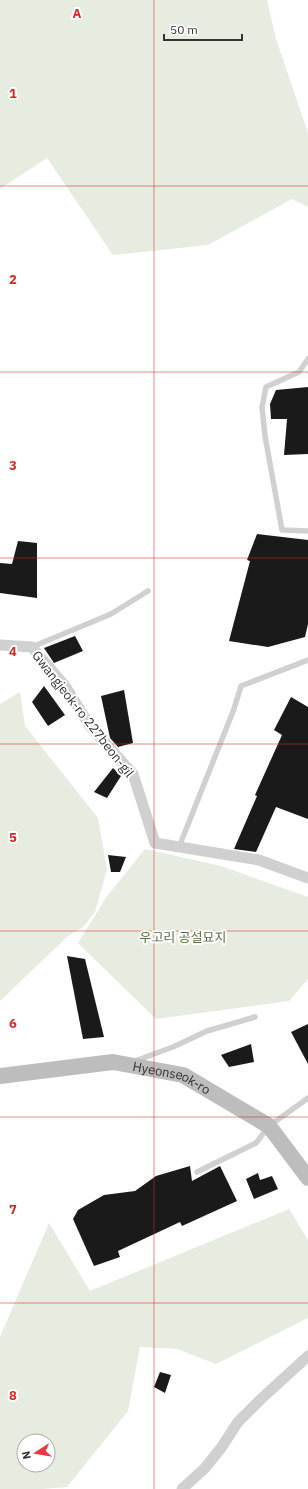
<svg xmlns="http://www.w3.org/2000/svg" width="308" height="1489" font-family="'IBM Plex Sans','Noto Sans KR',sans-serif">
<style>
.green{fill:#e6ecdf;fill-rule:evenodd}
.building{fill:#1a1a1a}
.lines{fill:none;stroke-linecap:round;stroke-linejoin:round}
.lane{stroke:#d0d0d0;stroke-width:5.5}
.street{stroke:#d0d0d0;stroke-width:11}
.secondary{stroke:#bdbdbd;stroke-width:16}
.grid{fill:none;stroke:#d62828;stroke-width:1;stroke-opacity:0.55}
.labels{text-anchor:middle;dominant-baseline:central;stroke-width:4;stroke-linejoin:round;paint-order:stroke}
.street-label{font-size:13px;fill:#333;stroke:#fff}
.park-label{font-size:13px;fill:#56703f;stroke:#fff}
.grid-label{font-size:13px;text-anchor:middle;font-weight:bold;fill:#d62828;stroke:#fff;stroke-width:4;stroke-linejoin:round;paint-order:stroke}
</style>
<rect width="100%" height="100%" fill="#fff"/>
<g class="green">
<path d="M0,0H267L276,39L308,133V207L292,199L208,245L113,255L47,158L0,189Z"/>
<path d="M20,692L25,726L98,818L107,869L95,912L83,927L68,936L0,1001V704Z"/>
<path d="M145,849L221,866L308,897V979L289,1001L156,1019L78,943L107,896Z"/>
<path d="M289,1209L308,1240V1318L216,1364L177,1349L140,1347L128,1411L67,1487L42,1489H0V1337L49,1223L90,1291ZM24,1441H48V1465H24Z"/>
</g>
<g class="building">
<path d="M308,387V454L284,455L287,419H271L270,404L276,390Z"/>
<path d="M257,534L308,540V624L305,637L268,647L229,641L250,561L247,560Z"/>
<path d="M18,541L37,543V598L0,593V563L12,564Z"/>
<path d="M75,636L83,651L54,663L44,648Z"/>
<path d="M44,686L65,715L48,726L32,702Z"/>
<path d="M124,690L133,743L118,747L110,738L101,696Z"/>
<path d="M291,697L308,707V819L276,807L256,852L234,849L257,796L255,795L282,735L274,730Z"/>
<path d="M113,768L121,776L107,798L94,792Z"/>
<path d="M108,855L126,857L120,872H111Z"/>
<path d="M67,956L85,959L104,1037L83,1039Z"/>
<path d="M308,1024V1064L291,1032Z"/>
<path d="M251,1044L254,1062L229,1067L221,1055Z"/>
<path d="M190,1166L192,1181L220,1166L237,1201L182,1226L180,1222L118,1251L120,1257L94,1266L73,1219L78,1210L104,1195L135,1191L156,1176Z"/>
<path d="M258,1173L260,1180L272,1176L278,1189L254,1199L246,1179Z"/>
<path d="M160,1372L171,1375L165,1393L154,1387Z"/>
</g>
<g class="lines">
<g class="lane">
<path d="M308,359L299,372L266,387L262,407L265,436L282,530L308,531"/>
<path d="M32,647L111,614L148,591"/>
<path d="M179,847L234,709L241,686L308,660"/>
<path d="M135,1061L173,1047L207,1031L255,1017"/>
<path d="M197,1172L256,1143L269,1126L308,1098"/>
</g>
<g class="street">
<path d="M0,645L32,647L65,686L90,726L133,774L155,843L259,860L308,878"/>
<path d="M182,1489L205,1468L221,1448L238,1422L261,1399L308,1356"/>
</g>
<path class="secondary" id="s1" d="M0,1076L113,1062L183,1075L269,1126L308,1178"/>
</g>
<path class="grid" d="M154,0V1489M0,186H308M0,372H308M0,558H308M0,744H308M0,931H308M0,1117H308M0,1303H308"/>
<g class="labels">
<g class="street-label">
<text transform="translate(83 714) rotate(52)">Gwangjeok-ro 227beon-gil</text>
<text stroke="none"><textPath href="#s1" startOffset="175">Hyeonseok-ro</textPath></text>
</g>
<g class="park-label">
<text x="183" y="937">우고리 공설묘지</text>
</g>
</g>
<g class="grid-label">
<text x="77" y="18">A</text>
<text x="13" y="98">1</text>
<text x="13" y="284">2</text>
<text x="13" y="470">3</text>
<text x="13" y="656">4</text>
<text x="13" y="842">5</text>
<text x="13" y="1028">6</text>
<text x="13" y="1214">7</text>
<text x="13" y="1400">8</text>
</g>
<g transform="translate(36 1453) rotate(258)"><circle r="19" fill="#ffffff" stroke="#adadad"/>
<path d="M0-3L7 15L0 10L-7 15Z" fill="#e63946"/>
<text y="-6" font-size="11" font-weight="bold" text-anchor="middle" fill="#333333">N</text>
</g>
<path d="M164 34v6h78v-6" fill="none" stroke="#333333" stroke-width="2"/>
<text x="170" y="34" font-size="12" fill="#333333" stroke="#ffffff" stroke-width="3" paint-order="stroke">50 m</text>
</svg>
